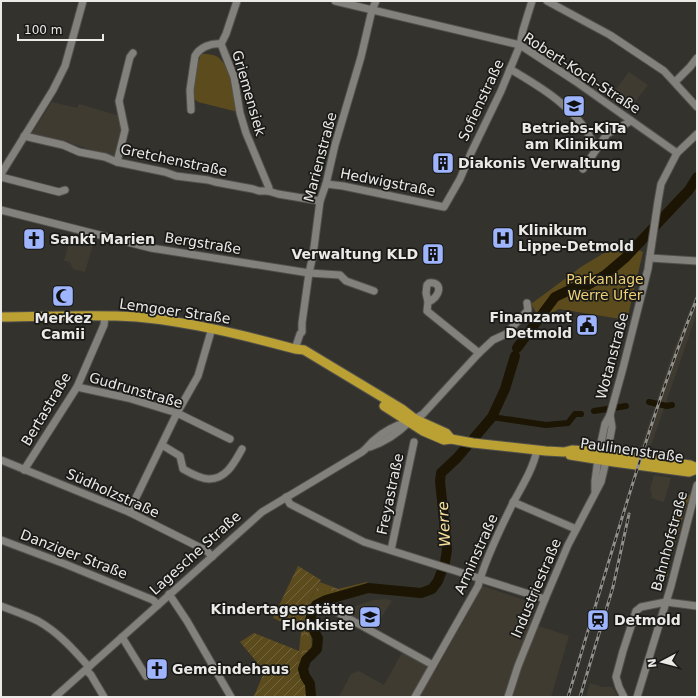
<svg xmlns="http://www.w3.org/2000/svg" width="698" height="698" font-family="'DejaVu Sans',sans-serif">
<style>
.built{fill:#3f3b31}
.forest{fill:url(#forest-crowns)}
.park{fill:#5c4c1d}
.garden{fill:url(#garden-furrows)}
.lines{fill:none;stroke-linecap:round;stroke-linejoin:round}
.canal{stroke:#1c1503;stroke-width:6}
.river{stroke:#1c1503;stroke-width:10}
.minor-casing{stroke:#51504c;stroke-width:9}
.major-casing{stroke:#51504c;stroke-width:11}
.minor{stroke:#83817c;stroke-width:7}
.major{stroke:#bba033;stroke-width:9}
.rail-casing{stroke:#91908c;stroke-width:3}
.rail{stroke:#1a1a18;stroke-width:1.5;stroke-dasharray:4.5;stroke-linecap:butt}
.labels{text-anchor:middle;dominant-baseline:central;stroke-width:3.5;stroke-linejoin:round;paint-order:stroke}
.street-label{font-size:14px;fill:#ebeae7;stroke:#1a1a18}
.poi-label{font-size:14px;font-weight:bold;fill:#ebeae7;stroke:#1a1a18;text-anchor:start}
.park-label{font-size:14px;fill:#efd075;stroke:#1a1a18}
.water-label{font-size:15px;font-style:italic;fill:#fae19b;stroke:#1a1a18}
</style>
<defs>
<pattern id="forest-crowns" width="20" height="18" patternUnits="userSpaceOnUse"><rect width="20" height="18" fill="#5c4c1d"/><path d="M2 6a3 3 0 1 1 6 0M12 15a3 3 0 1 1 6 0" fill="none" stroke="#74663e"/></pattern>
<pattern id="garden-furrows" width="10" height="10" patternUnits="userSpaceOnUse"><rect width="10" height="10" fill="#5c4c1d"/><path d="M-1 1l2-2M0 10L10 0M9 11l2-2" fill="none" stroke="#74663e"/></pattern>
</defs>
<rect width="100%" height="100%" fill="#33322d"/>
<g class="built">
<path d="M629,72L648,85L628,111L609,98Z"/>
<path d="M52,102L77,108L79,104L120,116L122,131L117,153L115,156L32,133Z"/>
<path d="M72,232L94,241L85,272L73,269L70,262L64,261Z"/>
<path d="M697,291V313L647,457L638,456L673,352Z"/>
<path d="M654,475L671,478L664,502L651,498L652,492L650,491L651,489H650Z"/>
<path d="M483,586L536,604V606L530,623L569,636L551,697H339L351,674L359,671L384,685L403,651L436,670Z"/>
<path d="M386,599L392,601L377,624L367,619L363,625L342,613L344,610L373,600Z"/>
<path d="M590,683L602,687H612L618,697H586Z"/>
</g>
<path class="forest" d="M320,582L338,589L367,582L368,584C353,589 304,598 307,619C308,629 314,638 311,649C309,657 301,662 301,671C302,677 307,680 308,685C309,688 308,693 308,697H305V685L300,679L297,672L303,611Z"/>
<g class="park">
<path d="M201,54C207,54 215,54 219,58C232,70 234,95 238,112L198,102C197,101 195,100 194,98C190,92 198,61 201,54Z"/>
<path d="M622,242L643,252L627,320L559,309L540,319L531,304L581,267Z"/>
<path d="M681,493H686L690,495V502L687,503L667,571L668,575L666,578H659C656,576 655,573 656,569L659,570L668,539L665,538L678,496Z"/>
</g>
<g class="garden">
<path d="M298,566L321,580L303,611L301,630L273,618Z"/>
<path d="M254,633L299,651C298,666 295,673 305,685V697L254,696L266,668L259,665L240,642Z"/>
</g>
<g class="lines">
<g class="canal">
<path d="M649,402L667,406L672,405"/>
<path d="M594,411L626,406"/>
<path d="M492,417L546,425L568,423L575,414H581"/>
</g>
<g class="river">
<path d="M517,348L555,297L582,284L588,285L605,275L625,258L689,190L697,177"/>
<path d="M311,697L310,684L305,676L303,669L306,660L317,649L318,638L311,625V616L316,605L326,600L368,588L421,593L432,589L438,581L445,562L447,550L440,481L441,473L457,458L492,417L505,389L515,356"/>
</g>
<g class="minor-casing">
<g id="minor">
<path d="M335,1L520,45L575,81L677,153"/>
<path d="M547,1L610,35L664,71L697,107"/>
<path d="M221,44L234,77L240,113L246,133L269,188L268,191"/>
<path d="M221,44L226,34L237,1"/>
<path d="M510,69C539,86 576,108 591,139"/>
<path d="M675,82L690,67L697,58"/>
<path d="M191,110L190,90L195,56C200,47 211,43 221,44"/>
<path d="M24,136L63,145L79,152L105,157L117,162L165,172L176,176L208,180L215,182L253,189L259,191H268L278,194L320,201"/>
<path d="M117,162L125,130L119,101L130,57L133,53"/>
<path d="M583,169L607,134L631,121"/>
<path d="M1,174L53,90L65,66L83,1"/>
<path d="M1,177L59,192L65,190"/>
<path d="M326,184L343,186L444,207L460,179L471,153L501,91L520,45L523,30L532,1"/>
<path d="M1,210L151,248L309,273L340,275L346,281L374,291"/>
<path d="M650,258L697,261"/>
<path d="M428,302C440,298 444,281 429,283L427,285L426,293L428,302L427,311L479,353"/>
<path d="M295,349L300,334L302,332V323L309,273L313,255L320,201L326,184L335,145L361,57L372,10L376,1"/>
<path d="M77,387L128,398L177,413L230,439"/>
<path d="M415,419L423,414L479,353L493,340L506,334L528,310L527,303"/>
<path d="M162,445L180,456L183,469C190,473 201,479 209,479C227,479 235,461 242,449"/>
<path d="M370,447C384,442 398,433 408,423"/>
<path d="M599,452L605,424L610,415L623,368L648,269L658,201L661,184L677,153L697,134"/>
<path d="M607,454L612,427L610,415"/>
<path d="M1,460L129,512L207,551L212,557"/>
<path d="M24,470L77,387L104,325L105,316"/>
<path d="M595,491V481L598,459"/>
<path d="M286,497L290,504L364,542L545,599"/>
<path d="M513,502L576,529"/>
<path d="M129,512L177,413L198,376L212,328"/>
<path d="M1,540L65,564L153,600L158,605"/>
<path d="M391,550L414,442"/>
<path d="M169,594L187,621L231,697"/>
<path d="M1,606C14,611 26,615 38,621C58,632 74,650 89,667"/>
<path d="M335,611L433,665"/>
<path d="M122,637L146,676"/>
<path d="M86,670L91,675L104,697"/>
<path d="M55,697L262,512L362,452C366,449 369,445 373,441C383,432 396,425 409,422"/>
<path d="M415,697L478,586C485,560 501,527 513,503C522,486 533,469 537,450"/>
<path d="M508,697L518,666L545,599L568,545L601,482L606,461"/>
<path d="M624,697L619,687L616,677L623,651L636,611L641,607L666,602L697,606"/>
<path d="M637,697L671,586L697,485"/>
</g>
</g>
<g class="major-casing">
<g id="major">
<path d="M1,317C46,317 92,314 137,317C191,322 243,335 295,349L304,350L402,409L415,419L446,433L451,439"/>
<path d="M384,406L423,431L444,440L451,439L473,443L546,451L564,452L572,450L589,451L690,465L697,468"/>
<path d="M570,455L614,462L689,472L697,469"/>
</g>
</g>
<use href="#minor" class="minor"/>
<use href="#major" class="major"/>
<g class="rail-casing">
<g id="rail">
<path d="M568,697C609,563 646,428 697,298"/>
<path d="M580,697L613,587L629,514"/>
</g>
</g>
<use href="#rail" class="rail"/>
</g>
<defs>
<g id="school-square" transform="scale(1.15)"><rect x="-9" y="-9" width="18" height="18" rx="4" fill="#9eb4fd" stroke="#1a1a18"/><path d="M0-5L7-2L0 1L-7-2ZM-4 1L0 2.5L4 1V4Q0 6-4 4Z" fill="#111"/></g>
<g id="building-square" transform="scale(1.15)"><rect x="-9" y="-9" width="18" height="18" rx="4" fill="#9eb4fd" stroke="#1a1a18"/><path d="M-4-6H4V6H1V3H-1V6H-4ZM-2.5-4.3h1.7v1.8h-1.7ZM.8-4.3h1.7v1.8H.8ZM-2.5-1h1.7V.8h-1.7ZM.8-1h1.7V.8H.8Z" fill="#111"/></g>
<g id="hospital-square" transform="scale(1.15)"><rect x="-9" y="-9" width="18" height="18" rx="4" fill="#9eb4fd" stroke="#1a1a18"/><path d="M-5-5h3v3.5h4V-5h3V5h-3V1.5h-4V5h-3Z" fill="#111"/></g>
<g id="church-square" transform="scale(1.15)"><rect x="-9" y="-9" width="18" height="18" rx="4" fill="#9eb4fd" stroke="#1a1a18"/><path d="M-1.2-6h2.4v3.5h3.3v2.4h-3.3V6h-2.4V-.1h-3.3v-2.4h3.3Z" fill="#111"/></g>
<g id="mosque-square" transform="scale(1.15)"><rect x="-9" y="-9" width="18" height="18" rx="4" fill="#9eb4fd" stroke="#1a1a18"/><path d="M3.5-4.9A6 6 0 1 0 3.5 4.9A5 5 0 1 1 3.5-4.9Z" fill="#111"/></g>
<g id="civic-square" transform="scale(1.15)"><rect x="-9" y="-9" width="18" height="18" rx="4" fill="#9eb4fd" stroke="#1a1a18"/><path d="M-.6-6.5H3V-4.5H.6V-3L4-1V1h2V6H-6V1h2V-1L-.6-3ZM-1.2 2.5V6h2.4V2.5Z" fill="#111"/></g>
<g id="station-square" transform="scale(1.15)"><rect x="-9" y="-9" width="18" height="18" rx="4" fill="#9eb4fd" stroke="#1a1a18"/><path d="M-3-6H3Q5-6 5-4V2Q5 4 3 4L4.5 6H3L1.5 4h-3L-3 6H-4.5L-3 4Q-5 4-5 2V-4Q-5-6-3-6ZM-3.5-4v3h7v-3ZM-3.5 1v1.5H-2V1ZM2 1v1.5H3.5V1Z" fill="#111"/></g>
</defs>
<g fill-rule="evenodd">
<use href="#school-square" x="574" y="106"/>
<use href="#building-square" x="443" y="163"/>
<use href="#hospital-square" x="503" y="238"/>
<use href="#church-square" x="34" y="239"/>
<use href="#building-square" x="433" y="254"/>
<use href="#mosque-square" x="63" y="296"/>
<use href="#civic-square" x="587" y="325"/>
<use href="#school-square" x="370" y="617"/>
<use href="#station-square" x="598" y="620"/>
<use href="#church-square" x="157" y="669"/>
</g>
<g class="labels">
<g class="street-label">
<text transform="translate(582 73) rotate(33)">Robert-Koch-Straße</text>
<text transform="translate(249 93) rotate(74)">Griemensiek</text>
<text transform="translate(481 100) rotate(-65)">Sofienstraße</text>
<text transform="translate(320 157) rotate(-75)">Marienstraße</text>
<text transform="translate(174 160) rotate(12)">Gretchenstraße</text>
<text transform="translate(388 182) rotate(11)">Hedwigstraße</text>
<text transform="translate(203 243) rotate(9)">Bergstraße</text>
<text transform="translate(175 311) rotate(8)">Lemgoer Straße</text>
<text transform="translate(612 356) rotate(-75)">Wotanstraße</text>
<text transform="translate(136 390) rotate(16)">Gudrunstraße</text>
<text transform="translate(46 409) rotate(-59)">Bertastraße</text>
<text transform="translate(632 450) rotate(8)">Paulinenstraße</text>
<text transform="translate(113 493) rotate(24)">Südholzstraße</text>
<text transform="translate(390 494) rotate(-78)">Freyastraße</text>
<text transform="translate(669 541) rotate(-75)">Bahnhofstraße</text>
<text transform="translate(195 553) rotate(-42)">Lagesche Straße</text>
<text transform="translate(74 554) rotate(21)">Danziger Straße</text>
<text transform="translate(476 554) rotate(-66)">Arminstraße</text>
<text transform="translate(536 588) rotate(-67)">Industriestraße</text>
</g>
<g class="poi-label">
<text x="574" y="128" text-anchor="middle">Betriebs-KiTa<tspan x="574" dy="16">am Klinikum</tspan></text>
<text x="458" y="163">Diakonis Verwaltung</text>
<text x="518" y="230">Klinikum<tspan x="518" dy="16">Lippe-Detmold</tspan></text>
<text x="50" y="239">Sankt Marien</text>
<text x="418" y="254" text-anchor="end">Verwaltung KLD</text>
<text x="572" y="317" text-anchor="end">Finanzamt<tspan x="572" dy="16">Detmold</tspan></text>
<text x="63" y="318" text-anchor="middle">Merkez<tspan x="63" dy="16">Camii</tspan></text>
<text x="354" y="609" text-anchor="end">Kindertagesstätte<tspan x="354" dy="16">Flohkiste</tspan></text>
<text x="614" y="620">Detmold</text>
<text x="172" y="669">Gemeindehaus</text>
</g>
<g class="park-label">
<text x="605" y="279">Parkanlage<tspan x="605" dy="16">Werre Ufer</tspan></text>
</g>
<g class="water-label">
<text transform="translate(444 524) rotate(-93)">Werre</text>
</g>
</g>
<rect width="698" height="698" fill="none" stroke="#ebeae7" stroke-width="4"/>
<g transform="translate(662 662) rotate(263)" stroke="#1a1a18" stroke-width="3" paint-order="stroke">
<path d="M0-3L7 15L0 10L-7 15Z" fill="#ebeae7"/>
<text y="-6" font-size="11" font-weight="bold" text-anchor="middle" fill="#ebeae7">N</text>
</g>
<path d="M18 34v6h85v-6" fill="none" stroke="#ebeae7" stroke-width="2"/>
<text x="24" y="34" font-size="12" fill="#ebeae7" stroke="#1a1a18" stroke-width="3" paint-order="stroke">100 m</text>
</svg>
